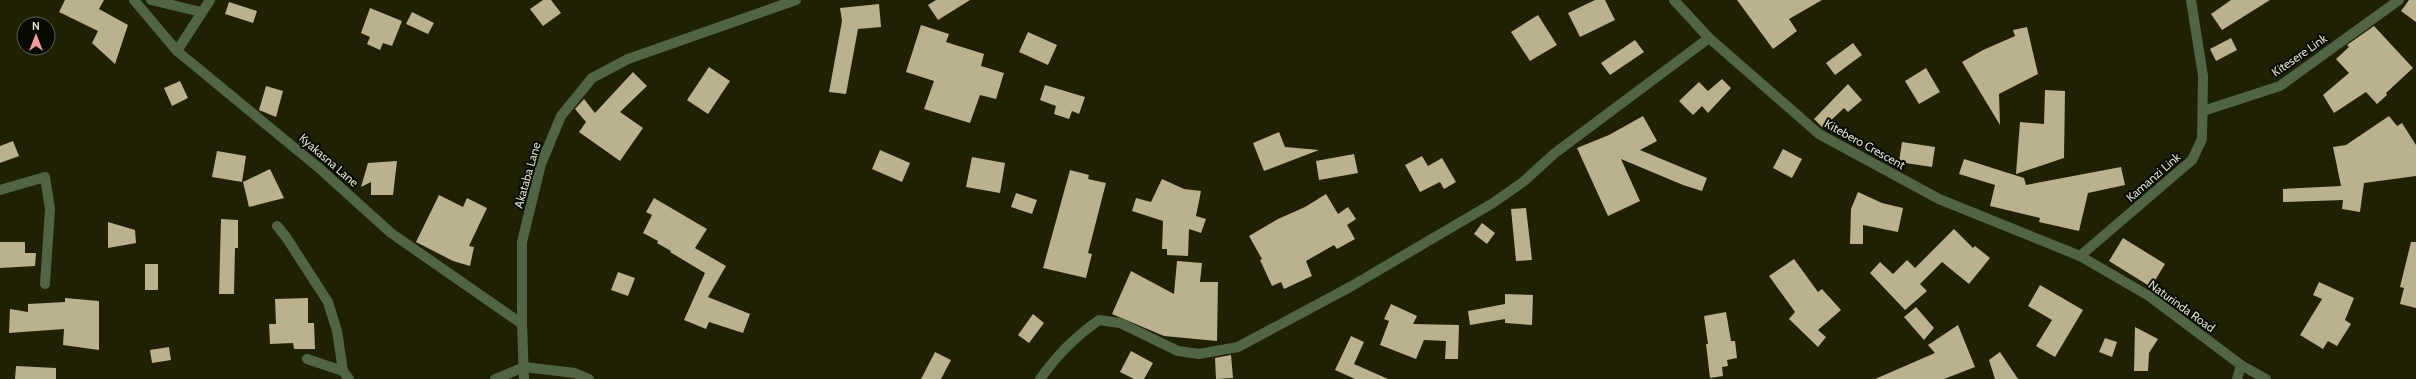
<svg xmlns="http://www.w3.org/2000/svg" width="2416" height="379" font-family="Cabin,sans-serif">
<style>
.building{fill:#bbb18e}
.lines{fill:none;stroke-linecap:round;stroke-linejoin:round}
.minor{stroke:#526446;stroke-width:10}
.labels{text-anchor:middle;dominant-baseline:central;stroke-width:4;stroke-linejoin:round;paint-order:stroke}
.street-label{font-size:12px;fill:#dee1ce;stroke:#080901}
</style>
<rect width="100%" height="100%" fill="#1f2102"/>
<g class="building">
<path d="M65,0H104L99,9L128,25L115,64L92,43L98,31L59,12Z"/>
<path d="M543,0H551L561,13L543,26L530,9Z"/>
<path d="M936,0H970L938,20L928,5Z"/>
<path d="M1595,0H1605L1615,20L1580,37L1568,13Z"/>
<path d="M1737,0H1822L1789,19L1797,31L1773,49Z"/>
<path d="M2231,0H2270L2222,30L2211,14Z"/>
<path d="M2409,0H2416V22L2401,11Z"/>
<path d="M229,2L257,11L253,23L225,14Z"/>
<path d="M879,4L881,27L858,29L846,94L829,92L842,21L840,8Z"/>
<path d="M370,8L402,21L392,46L383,43L380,50L367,44L370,37L361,33Z"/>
<path d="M412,12L434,23L428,34L406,24Z"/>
<path d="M1538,15L1557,45L1530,61L1511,32Z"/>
<path d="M921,25L949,34L946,42L984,54L981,66L1004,73L996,99L980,95L970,123L924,109L934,81L906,72Z"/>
<path d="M2374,26L2413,68L2386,93L2387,95L2377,104L2366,92L2334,113L2323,95L2349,73L2336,59L2349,47L2347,45Z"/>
<path d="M2027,27L2038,74L1999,94L2000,125L1962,62L1983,50L2015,36L2013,30Z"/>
<path d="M1028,32L1057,45L1048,65L1019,52Z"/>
<path d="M2231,38L2237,50L2216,61L2210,49Z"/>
<path d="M1635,40L1644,52L1610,75L1601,63Z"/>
<path d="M1853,43L1862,55L1835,75L1826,63Z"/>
<path d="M709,67L730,81L708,114L687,100Z"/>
<path d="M1926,68L1940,92L1919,104L1905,81Z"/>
<path d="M633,72L647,86L620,112L643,128L620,161L579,132L586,122L575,109L584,99L595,113Z"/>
<path d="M1722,79L1731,88L1708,113L1702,106L1693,115L1679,101L1699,82L1708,91Z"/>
<path d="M180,81L188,98L172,106L164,88Z"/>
<path d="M1848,84L1862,100L1848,112L1844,108L1823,128L1814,119Z"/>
<path d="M1045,85L1085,97L1079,114L1072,111L1069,119L1054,114L1056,106L1040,100Z"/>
<path d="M266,86L283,91L276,117L259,110Z"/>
<path d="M2045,90L2065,91L2064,158L2016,174L2020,122L2044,124Z"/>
<path d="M1643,116L1657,141L1640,150L1707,178L1702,191L1683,185L1621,159L1640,201L1608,216L1577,148L1609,135Z"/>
<path d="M2389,116L2397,126L2402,123L2416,145V176L2364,183L2360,212L2342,209L2343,200L2283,202V189L2341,186L2333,147L2346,145Z"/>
<path d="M1279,132L1285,147L1319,150L1264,171L1253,143Z"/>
<path d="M13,141L19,156L0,163V146Z"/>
<path d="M1902,142L1935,147L1932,167L1899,162Z"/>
<path d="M1783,149L1802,159L1792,178L1773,168Z"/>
<path d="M880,150L910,163L902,182L872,169Z"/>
<path d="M217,151L246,156L242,182L212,177Z"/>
<path d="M1354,154L1358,173L1319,180L1316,161Z"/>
<path d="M1422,156L1428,166L1442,158L1456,182L1444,189L1440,182L1420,192L1405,165Z"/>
<path d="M972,157L1005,163L1000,193L966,187Z"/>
<path d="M1964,159L2024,178L2026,185L2121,167L2125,185L2088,193L2079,231L2039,222L2040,218L1990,206L1995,185L1959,174Z"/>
<path d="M397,161L393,195H371V182L361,187L368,163Z"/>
<path d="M270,169L284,198L249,207L243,182Z"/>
<path d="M1070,170L1089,175L1088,179L1106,183L1088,253L1092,254L1086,278L1043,268Z"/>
<path d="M1162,179L1184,189L1201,191L1196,216L1206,219L1201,233L1189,229L1188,256L1167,255V249H1162L1163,221L1132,211L1136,198L1151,202Z"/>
<path d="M1858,192L1882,203L1903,208L1898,232L1863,225V244H1850L1851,209Z"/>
<path d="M1016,193L1037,200L1032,214L1011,207Z"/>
<path d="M1326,194L1338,214L1348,207L1356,219L1347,225L1355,239L1337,249L1334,245L1306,261L1312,276L1284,289L1281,282L1272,286L1260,260L1262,259L1249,236L1278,219L1305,207Z"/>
<path d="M439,195L463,207L467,198L487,208L469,246L474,247L470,266L453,261L416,242Z"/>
<path d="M654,198L707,229L695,248L726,266L708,297L750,314L743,333L709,322L706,329L684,320L705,273L670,252L671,251L657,243L658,241L643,233L652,215L646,212Z"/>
<path d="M1526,208L1532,260L1516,261L1511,209Z"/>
<path d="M221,219L238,220V248H235L234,294H219Z"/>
<path d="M108,222L135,230L136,243L108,248Z"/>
<path d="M1482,223L1495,233L1487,244L1474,234Z"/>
<path d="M1954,229L1973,248L1975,246L1990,258L1969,284L1942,262L1920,284L1927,291L1905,310L1870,273L1880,262L1893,274L1907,260L1915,268Z"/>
<path d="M2123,238L2165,264L2151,287L2109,261Z"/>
<path d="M0,242H25V253H36L35,266L0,268Z"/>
<path d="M2411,242H2416V308L2400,304L2404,288L2400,287Z"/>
<path d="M1794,259L1818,292L1822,289L1841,310L1818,330L1826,337L1818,347L1789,319L1795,312L1769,276Z"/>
<path d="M1177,261L1202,263L1200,282H1218L1217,341L1164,336L1112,314L1131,271L1174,294Z"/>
<rect x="145" y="264" width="13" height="26"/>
<path d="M618,272L635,278L628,296L611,290Z"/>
<path d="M2319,282L2354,298L2345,320L2351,324L2337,346L2328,341L2323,349L2300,335L2322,299L2313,295Z"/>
<path d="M2040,285L2083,310L2055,357L2036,346L2052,320L2028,306Z"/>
<path d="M1505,294L1533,295L1532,325L1505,323V319L1470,325L1468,311L1505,304Z"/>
<path d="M65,298L99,301V350L63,345L64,329L9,333L10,309L28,312V304L65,302Z"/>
<path d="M308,298V323H314L315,349H294L293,343L270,344L269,324H276L275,299Z"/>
<path d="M1391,304L1417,316L1413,324L1459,325L1458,359H1445L1446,341L1424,340L1416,359L1380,345L1389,321L1384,319Z"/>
<path d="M1916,307L1934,328L1924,340L1904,317Z"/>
<path d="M1726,312L1731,341H1735L1737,358L1727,360L1728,366L1722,367L1723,376L1710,378L1706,344H1708L1704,316Z"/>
<path d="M1033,314L1044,323L1029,343L1018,335Z"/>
<path d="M1958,325L1975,367L1944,379H1875L1935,353L1928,345Z"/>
<path d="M2135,327L2158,339L2149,353L2148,371H2134Z"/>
<path d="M1351,336L1364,342L1354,364L1388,379H1355L1335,370Z"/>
<path d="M2105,338L2117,342L2112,357L2099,352Z"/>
<path d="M169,347L171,360L152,363L150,350Z"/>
<path d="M1131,351L1153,363L1144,379H1134L1120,372Z"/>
<path d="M935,352L951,360L941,379H921Z"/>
<path d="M2000,352L2018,379H1995L1989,360Z"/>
<path d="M1231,355L1233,378L1216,379L1215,358Z"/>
<path d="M16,366L56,368V379H15Z"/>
</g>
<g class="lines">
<g class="minor">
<path d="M134,0L177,51L319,168L391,233L522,324"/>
<path d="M151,0L201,12"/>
<path d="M1674,0L1709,38L1819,134L1939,199L2080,256L2149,296L2241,365L2266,379"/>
<path d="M177,51L210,0"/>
<path d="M2203,111L2280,86L2399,0"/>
<path d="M0,190L45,177L50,209L45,284"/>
<path d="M277,226L286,237L328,302L337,331L343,371"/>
<path d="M2080,256L2192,160L2202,139L2203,76L2191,0"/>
<path d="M307,359L343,371L349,379"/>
<path d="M495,379L524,367L575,373L589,379"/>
<path d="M524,379L522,324V242L541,164L561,116L592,78L628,59L796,0"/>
<path d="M1040,379C1056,356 1076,336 1099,320L1120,323L1178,351L1199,354L1238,347L1350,287L1493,203L1523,182L1555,153L1709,38"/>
<path d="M2237,379L2241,365"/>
</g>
</g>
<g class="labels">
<g class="street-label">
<text transform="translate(2299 55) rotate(-35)">Kitesere Link</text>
<text transform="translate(1865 144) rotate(29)">Kitebero Crescent</text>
<text transform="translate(329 160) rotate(41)">Kyakasna Lane</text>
<text transform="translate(527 175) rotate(-74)">Akataba Lane</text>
<text transform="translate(2153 177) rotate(-41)">Kamanzi Link</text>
<text transform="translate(2182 306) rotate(36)">Naturinda Road</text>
</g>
</g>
<g transform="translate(36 36)"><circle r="19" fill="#080901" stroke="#5e5f53"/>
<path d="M0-3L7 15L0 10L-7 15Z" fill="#f49aa1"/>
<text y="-6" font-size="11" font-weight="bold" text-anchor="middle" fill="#dee1ce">N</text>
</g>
</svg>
